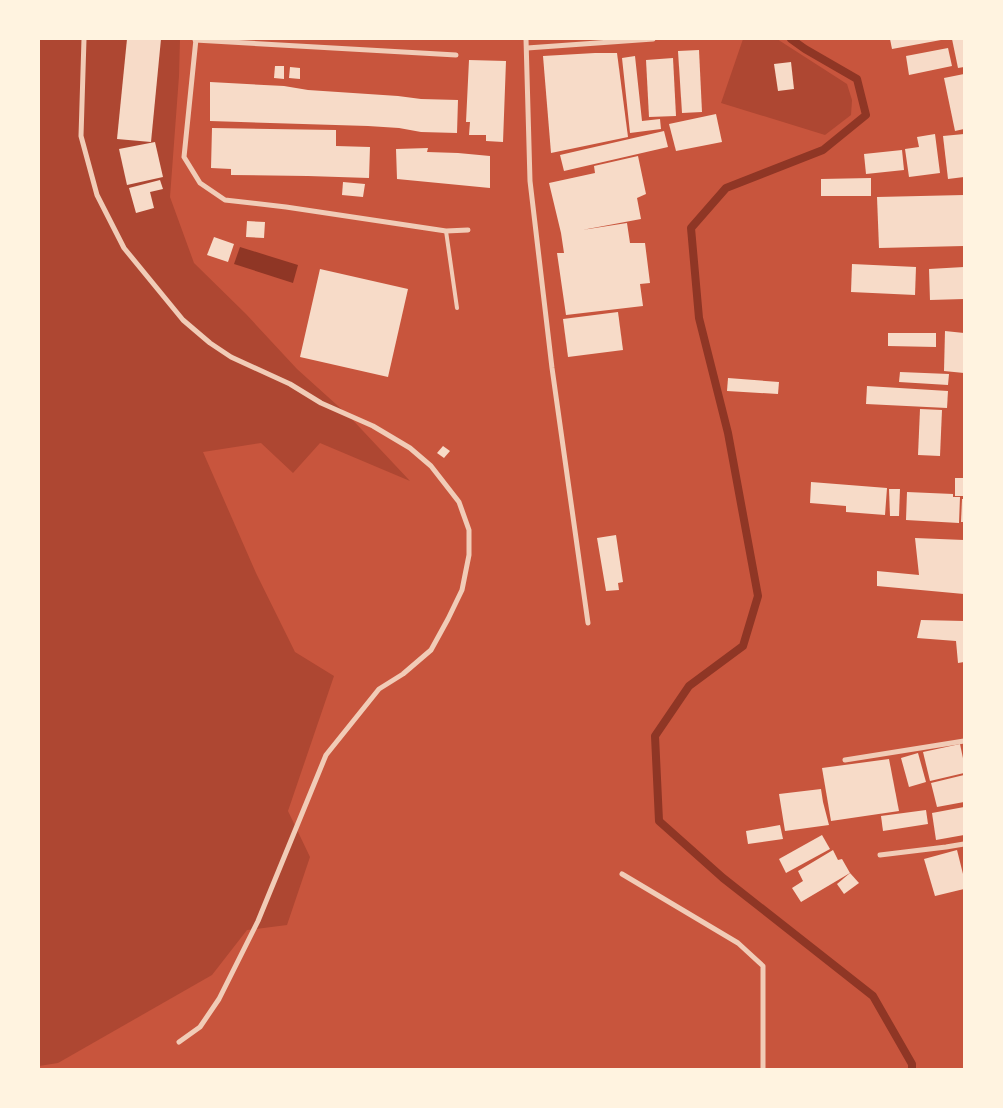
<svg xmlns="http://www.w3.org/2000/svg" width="1003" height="1108" font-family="Poppins,sans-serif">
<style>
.green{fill:#ae4732}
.water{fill:#8f3625}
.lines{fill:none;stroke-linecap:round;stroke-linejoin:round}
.stream{stroke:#8f3625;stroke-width:8}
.building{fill:#f7dbc8}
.service{stroke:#f1ccb7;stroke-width:4}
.minor{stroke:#f1ccb7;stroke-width:5}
</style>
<rect width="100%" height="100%" fill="#c8553d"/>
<g class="green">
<path d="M39,39H180L179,76L170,197L194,263L246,314L297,369L348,415L410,481L320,443L293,473L261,443L203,452L256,573L295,652L334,676L288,811L310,857L287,925L247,930L212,975L58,1063L39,1066Z"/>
<path d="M743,39H777L847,84L852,100L851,115L825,135L721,103Z"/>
</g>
<path class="water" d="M240,247L298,265L293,283L234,264Z"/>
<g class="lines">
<path class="stream" d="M791,39L805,49L857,79L866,115L823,150L726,188L691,228L699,318L728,433L758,596L743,646L689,686L655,736L659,821L723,878L873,996L912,1064V1069"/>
</g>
<g class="building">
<path d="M127,39H161L151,142L117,139Z"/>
<path d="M890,39H941V40L892,49Z"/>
<path d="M952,39H964V67L958,68Z"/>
<path d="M948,48L952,66L909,75L906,56Z"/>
<path d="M699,50L702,112L682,113L678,51Z"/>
<path d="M595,53H617L628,137L551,153L543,56Z"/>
<path d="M635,56L642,121L660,119L661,129L630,133L622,58Z"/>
<path d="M673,58L676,116L649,117L646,60Z"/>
<path d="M469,60L506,61L503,142L486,141V135H469L470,122H466Z"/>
<path d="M791,62L794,89L778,91L774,64Z"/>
<path d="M275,66H284V79L274,78Z"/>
<path d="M290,67L300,68V79L289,78Z"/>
<path d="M964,74V129L955,131L944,78Z"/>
<path d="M210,82L284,86L308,90L398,96L421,99L458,100L457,133L421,132L399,128L368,126L210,121Z"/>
<path d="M716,114L722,142L676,151L669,124Z"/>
<path d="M212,128L336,130V146L370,147L369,178L308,176L231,175V169L211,168Z"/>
<path d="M664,131L668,147L564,171L560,155Z"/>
<path d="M935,134L940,173L909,177L905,149L919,147L917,137Z"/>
<path d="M964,134V177L948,179L943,136Z"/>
<path d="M155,142L163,177L127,185L119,149Z"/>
<path d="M428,148L427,152L458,153L490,156V188L397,179L396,149Z"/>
<path d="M902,150L904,170L866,174L864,154Z"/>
<path d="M638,156L646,194L637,198L641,219L582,230L627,223L630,243H645L650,283L640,284L643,306L566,315L557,253H564L561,233L549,183L595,173L594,166Z"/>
<path d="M871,178V196H821V179Z"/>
<path d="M160,180L163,189L150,192L154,208L136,213L129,188Z"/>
<path d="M343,182L365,184L363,197L342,195Z"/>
<path d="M964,195V246L879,248L877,197Z"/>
<path d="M247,221L265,222L264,238L246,237Z"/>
<path d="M214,237L234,244L228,262L207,255Z"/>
<path d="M852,264L916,267L915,295L851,292Z"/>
<path d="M964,267V299L930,300L929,269Z"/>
<path d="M320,269L408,289L388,377L300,357Z"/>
<path d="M618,312L623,350L568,357L563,319Z"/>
<path d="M945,331L964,333V373L944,371Z"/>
<path d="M888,333H936V347L888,346Z"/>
<path d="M900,372L949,374L948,385L899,382Z"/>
<path d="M728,378L779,382L778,394L727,391Z"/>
<path d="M867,386L948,391L947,408L866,404Z"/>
<path d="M920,409L942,410L940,456L918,455Z"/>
<path d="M443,446L450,451L444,458L437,453Z"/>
<rect x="955" y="478" width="9" height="18"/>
<path d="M811,482L887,488L885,515L846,512V506L810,503Z"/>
<path d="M889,489H900L899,516H890Z"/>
<path d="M907,492L953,494V497H960L959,523L906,520Z"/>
<path d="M962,499H964V522H961Z"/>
<path d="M616,535L623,582L618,583L619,590L606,591L597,538Z"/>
<path d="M915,538L964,540V594L877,586V571L919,575Z"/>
<path d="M921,620L964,621V662L958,663L956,641L917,638Z"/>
<path d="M960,744L964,763V773L930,781L923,752Z"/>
<path d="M918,753L926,782L909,787L901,758Z"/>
<path d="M889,759L899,811L831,821L822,768Z"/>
<path d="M964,775V802L937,807L931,783Z"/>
<path d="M821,789L823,802L829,825L785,831L779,794Z"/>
<path d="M964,807V835L936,840L932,813Z"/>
<path d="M926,810L928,824L883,831L881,816Z"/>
<path d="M780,825L783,839L748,844L746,831Z"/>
<path d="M822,835L830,849L786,873L779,859Z"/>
<path d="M833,850L838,860L842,859L850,873L801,902L792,888L803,881L798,871Z"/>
<path d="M957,850L964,878V889L935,896L924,859Z"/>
<path d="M850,873L859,883L844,894L837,884Z"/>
</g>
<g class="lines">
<path class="service" d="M446,231L457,308"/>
<g class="minor">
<path d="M84,39L81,136L97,195L124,248L183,320L210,343L231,357L290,384L321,403L373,426L410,448L431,466L459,502L469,530V555L462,590L448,619L431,650L403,674L379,689L326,755L258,921L219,999L200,1027L179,1042"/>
<path d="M196,39L184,157L200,183L225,200L286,207L446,231L468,230"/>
<path d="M526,39L530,181L552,368L588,623"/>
<path d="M195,40L456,55"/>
<path d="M527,48L653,39"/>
<path d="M845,760L964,741"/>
<path d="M880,855L946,847L964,844"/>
<path d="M622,874L738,943L763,966V1069"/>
</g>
</g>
<rect width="1003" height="1108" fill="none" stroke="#fff3e0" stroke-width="80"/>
</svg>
